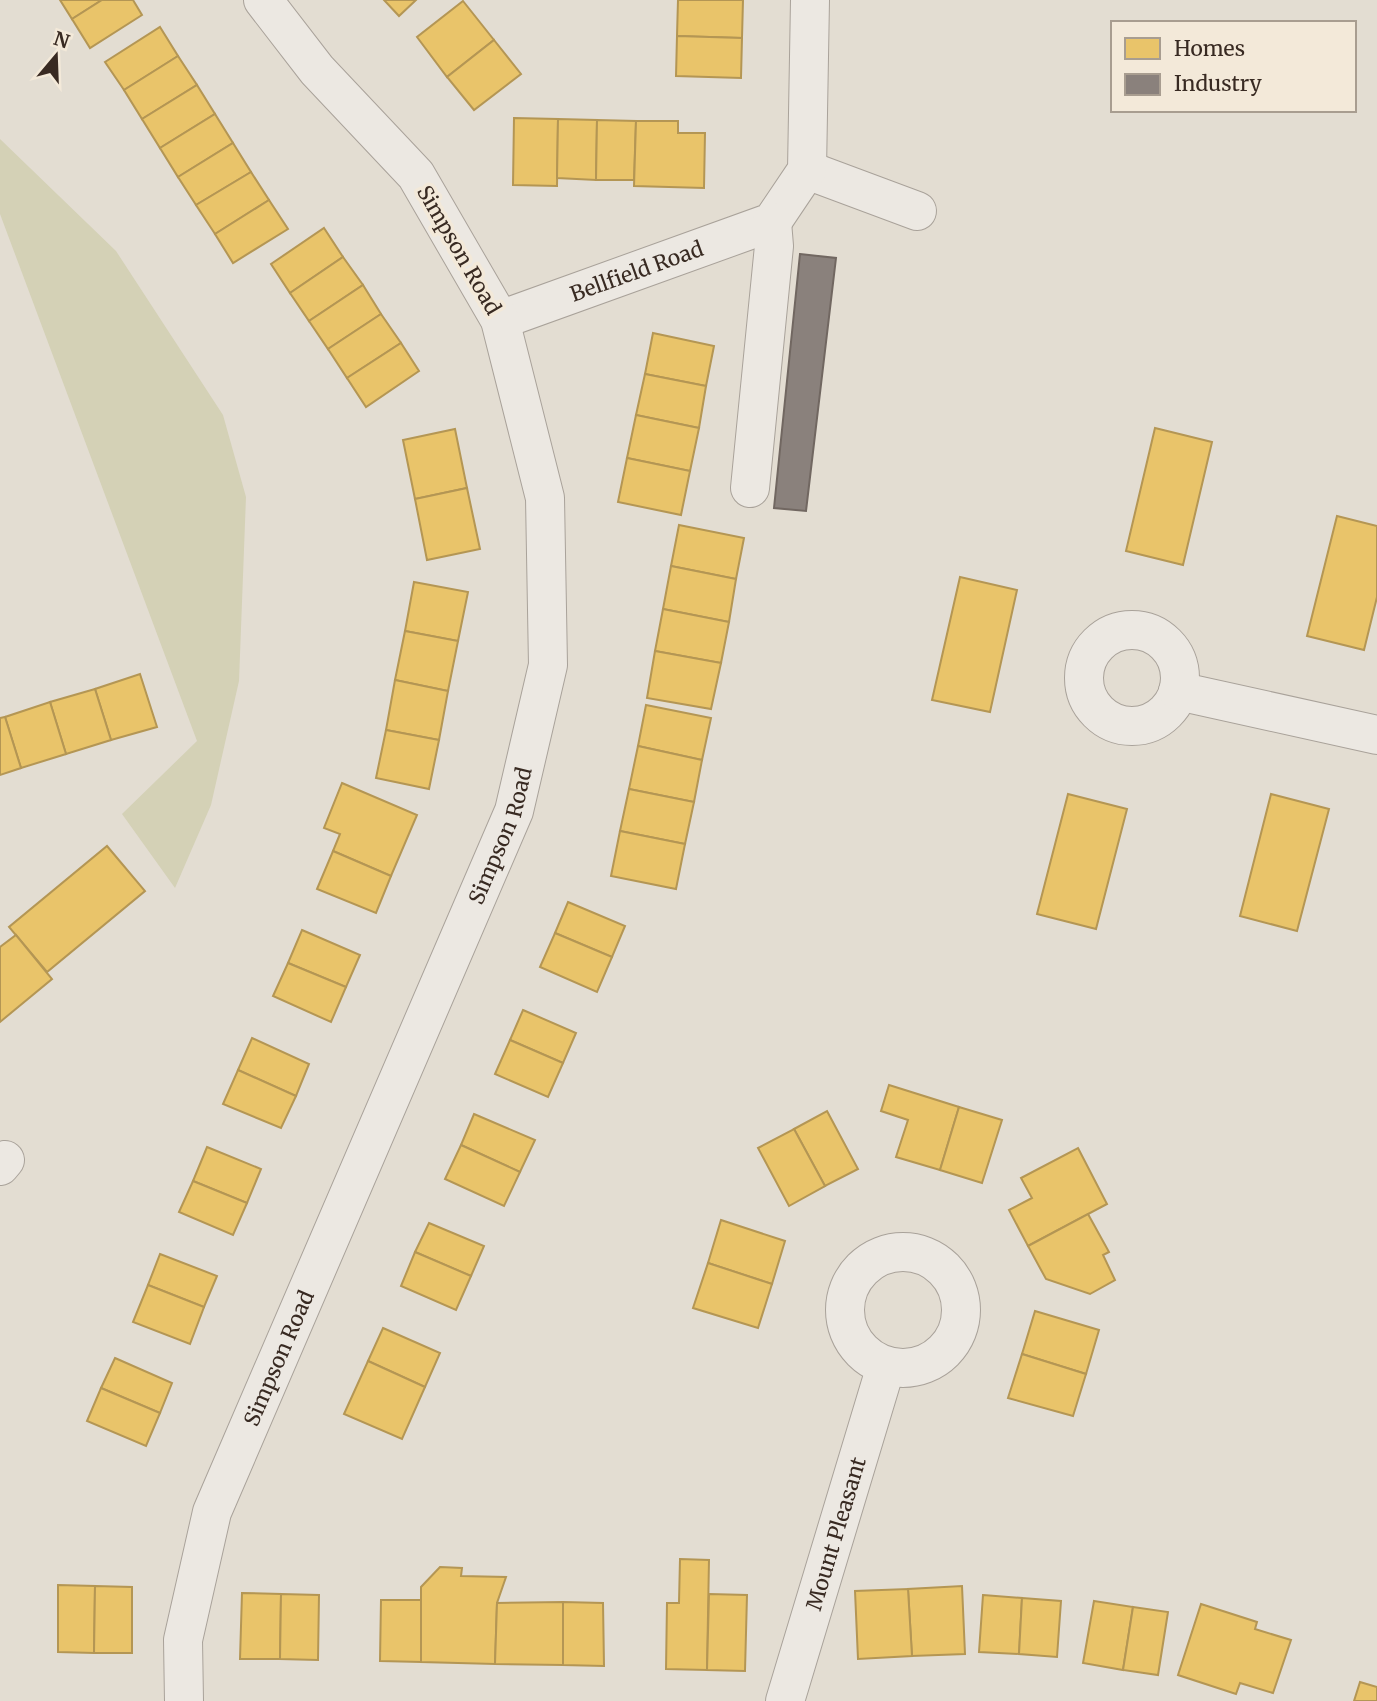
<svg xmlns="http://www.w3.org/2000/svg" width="1377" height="1701" font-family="Merriweather,serif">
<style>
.green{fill:#d4d1b6}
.homes{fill:#e9c46a;stroke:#b49654;stroke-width:2}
.industry{fill:#8a817c;stroke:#716761;stroke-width:2}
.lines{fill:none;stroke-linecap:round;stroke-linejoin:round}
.minor-casing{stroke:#a9a29a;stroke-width:40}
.minor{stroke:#ece8e2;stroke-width:38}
.labels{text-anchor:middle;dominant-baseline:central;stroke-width:7;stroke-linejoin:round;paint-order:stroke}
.street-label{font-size:21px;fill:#382a22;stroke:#f3e9d9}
</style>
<rect width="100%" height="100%" fill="#e3ddd2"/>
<path class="green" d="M0,139L116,251L223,415L246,497L239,681L211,805L175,888L122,814L197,741L0,214Z"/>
<g class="homes">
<path d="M60,0H102L72,19Z"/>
<path d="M102,0H133L142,15L90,48L72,19Z"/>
<path d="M384,0H416L399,16Z"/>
<path d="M678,0H743L742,38L677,36Z"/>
<path d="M463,1L494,40L447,77L417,37Z"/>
<path d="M160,27L178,56L124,90L105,62Z"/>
<path d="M677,36L742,38L741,78L676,76Z"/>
<path d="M494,40L521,74L474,110L447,77Z"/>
<path d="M178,56L197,85L142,119L124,90Z"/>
<path d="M197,85L215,114L160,148L142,119Z"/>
<path d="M215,114L233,143L178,177L160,148Z"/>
<path d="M514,118L558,119L557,186L513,185Z"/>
<path d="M558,119L597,120L596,180L557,178Z"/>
<path d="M597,120L636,121L634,180H596Z"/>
<path d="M636,121H678V133H705L704,188L634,186Z"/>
<path d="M233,143L251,172L196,205L178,177Z"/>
<path d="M251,172L269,200L215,234L196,205Z"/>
<path d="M269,200L288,229L233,263L215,234Z"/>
<path d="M324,228L343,257L290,293L271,264Z"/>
<path d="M343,257L363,285L309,321L290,293Z"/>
<path d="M363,285L381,314L328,349L309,321Z"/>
<path d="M381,314L401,343L347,378L328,349Z"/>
<path d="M653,333L714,346L706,386L645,374Z"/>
<path d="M401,343L419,371L366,407L347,378Z"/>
<path d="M645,374L706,386L699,428L636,415Z"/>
<path d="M636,415L699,428L690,471L627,458Z"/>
<path d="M1155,428L1212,442L1183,565L1126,551Z"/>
<path d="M455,429L467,488L415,499L403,440Z"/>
<path d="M627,458L690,471L681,515L618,502Z"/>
<path d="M467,488L480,549L427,560L415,499Z"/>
<path d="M1337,516L1377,526V597L1364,650L1307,636Z"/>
<path d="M679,525L744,538L736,579L671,566Z"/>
<path d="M671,566L736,579L729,622L663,609Z"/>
<path d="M960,577L1017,590L990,712L932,700Z"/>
<path d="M414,582L468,592L458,641L405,631Z"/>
<path d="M663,609L729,622L721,663L655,651Z"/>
<path d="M405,631L458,641L448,691L395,680Z"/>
<path d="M655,651L721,663L711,709L647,698Z"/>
<path d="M140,674L157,727L111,740L95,689Z"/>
<path d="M395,680L448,691L439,740L386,730Z"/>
<path d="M95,689L111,740L66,754L50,702Z"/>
<path d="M50,702L66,754L21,768L5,717Z"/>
<path d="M646,705L711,718L702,760L638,746Z"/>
<path d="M5,717L21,768L0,775V718Z"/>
<path d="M386,730L439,740L429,789L376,778Z"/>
<path d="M638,746L702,760L694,802L629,789Z"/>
<path d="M342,783L417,815L391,876L333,851L340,834L324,828Z"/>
<path d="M629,789L694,802L685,844L620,831Z"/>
<path d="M1068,794L1127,809L1096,929L1037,914Z"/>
<path d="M1271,794L1329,809L1297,931L1240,916Z"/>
<path d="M620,831L685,844L676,889L611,876Z"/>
<path d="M107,846L145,891L47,972L9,927Z"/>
<path d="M333,851L391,876L376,913L317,889Z"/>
<path d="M568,902L625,926L612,957L555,933Z"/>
<path d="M302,930L360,955L346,987L288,963Z"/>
<path d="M555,933L612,957L597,992L540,967Z"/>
<path d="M16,935L52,979L0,1022V947Z"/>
<path d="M288,963L346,987L331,1022L273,996Z"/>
<path d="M523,1010L576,1033L563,1063L510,1040Z"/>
<path d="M252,1038L309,1064L296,1096L238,1070Z"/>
<path d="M510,1040L563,1063L548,1097L495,1074Z"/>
<path d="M238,1070L296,1096L281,1128L223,1104Z"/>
<path d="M889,1085L959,1107L940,1170L896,1157L908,1120L881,1111Z"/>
<path d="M959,1107L1002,1120L982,1183L940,1170Z"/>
<path d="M827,1111L858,1169L825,1186L794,1129Z"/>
<path d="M474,1114L535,1140L520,1172L461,1145Z"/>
<path d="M794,1129L825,1186L789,1206L758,1148Z"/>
<path d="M461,1145L520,1172L504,1206L445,1179Z"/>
<path d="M207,1147L261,1169L247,1203L193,1181Z"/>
<path d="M1078,1148L1107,1204L1028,1246L1009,1210L1032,1198L1021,1178Z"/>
<path d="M193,1181L247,1203L233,1235L179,1212Z"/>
<path d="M1088,1214L1109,1252L1103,1255L1115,1280L1090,1294L1046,1279L1028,1246Z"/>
<path d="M721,1220L785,1241L772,1284L708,1263Z"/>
<path d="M429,1223L484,1246L471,1276L415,1252Z"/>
<path d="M415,1252L471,1276L456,1310L401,1286Z"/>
<path d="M160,1254L217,1276L204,1307L148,1285Z"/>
<path d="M708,1263L772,1284L758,1328L693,1308Z"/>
<path d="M148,1285L204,1307L190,1344L133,1322Z"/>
<path d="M1035,1311L1099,1330L1086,1374L1022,1354Z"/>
<path d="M383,1328L440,1353L425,1387L368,1361Z"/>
<path d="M1022,1354L1086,1374L1073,1416L1008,1398Z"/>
<path d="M115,1358L172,1383L160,1413L101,1388Z"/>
<path d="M368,1361L425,1387L402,1439L344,1414Z"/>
<path d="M101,1388L160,1413L146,1446L87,1421Z"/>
<path d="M680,1559L709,1560L707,1670L666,1669L667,1603H679Z"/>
<path d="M440,1567L462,1568L461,1576L506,1577L497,1603L495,1664L421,1662V1587Z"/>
<path d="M58,1585L95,1586L94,1653L58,1652Z"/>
<path d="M95,1586L132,1587V1653H94Z"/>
<path d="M962,1586L965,1654L912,1656L908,1589Z"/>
<path d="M908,1589L912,1656L858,1659L855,1591Z"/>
<path d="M242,1593L281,1594L280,1659H240Z"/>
<path d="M281,1594L319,1595L318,1660L280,1659Z"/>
<path d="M709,1594L747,1595L745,1671L707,1670Z"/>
<path d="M983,1595L1022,1598L1019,1654L979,1652Z"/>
<path d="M1022,1598L1061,1601L1057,1657L1019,1654Z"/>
<path d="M381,1600H421V1662L380,1661Z"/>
<path d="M1094,1601L1133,1607L1123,1670L1083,1663Z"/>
<path d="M563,1602V1665L495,1664L497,1603Z"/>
<path d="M563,1602L603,1603L604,1666L563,1665Z"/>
<path d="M1201,1604L1257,1622L1255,1629L1291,1640L1273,1693L1240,1683L1236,1694L1178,1675Z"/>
<path d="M1133,1607L1168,1612L1158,1675L1123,1670Z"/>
<path d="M1360,1682L1377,1687V1701H1354Z"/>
</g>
<path class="industry" d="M800,254L836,258L806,511L774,508Z"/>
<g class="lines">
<g class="minor-casing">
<g id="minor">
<path d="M807,170L917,211"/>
<path id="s1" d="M500,320L772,222L807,170L810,0"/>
<path d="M750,488L774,246L772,222"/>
<circle cx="1132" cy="678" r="48"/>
<path d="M1178,691L1377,735"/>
<path d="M0,1166L5,1160"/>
<circle cx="903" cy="1310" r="58"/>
<path id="s2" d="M184,1701L183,1640L212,1512L514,811L548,665L545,498L500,320L416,175L317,70L263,0"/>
<path id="s3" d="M785,1701L886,1366"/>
</g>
</g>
<use href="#minor" class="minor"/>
</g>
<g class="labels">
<g class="street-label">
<text transform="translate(459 250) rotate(60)">Simpson Road</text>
<text stroke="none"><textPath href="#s1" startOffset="145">Bellfield Road</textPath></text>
<text stroke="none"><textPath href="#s2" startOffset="928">Simpson Road</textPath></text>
<text stroke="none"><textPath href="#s2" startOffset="360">Simpson Road</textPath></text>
<text stroke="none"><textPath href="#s3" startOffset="175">Mount Pleasant</textPath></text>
</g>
</g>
<rect x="1111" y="21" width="245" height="91" fill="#f3e9d9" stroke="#a89d90" stroke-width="2"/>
<rect x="1125" y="38" width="35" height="21" fill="#e9c46a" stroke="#a89d90" stroke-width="2"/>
<text x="1174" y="56" font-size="21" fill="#382a22">Homes</text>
<rect x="1125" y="74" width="35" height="21" fill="#8a817c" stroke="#a89d90" stroke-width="2"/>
<text x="1174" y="91" font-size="21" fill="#382a22">Industry</text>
<g transform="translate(56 56) rotate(19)" stroke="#f3e9d9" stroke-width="5" paint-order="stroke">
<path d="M0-5L12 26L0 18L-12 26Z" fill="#382a22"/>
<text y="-10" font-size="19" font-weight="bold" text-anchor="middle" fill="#382a22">N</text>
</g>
</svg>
